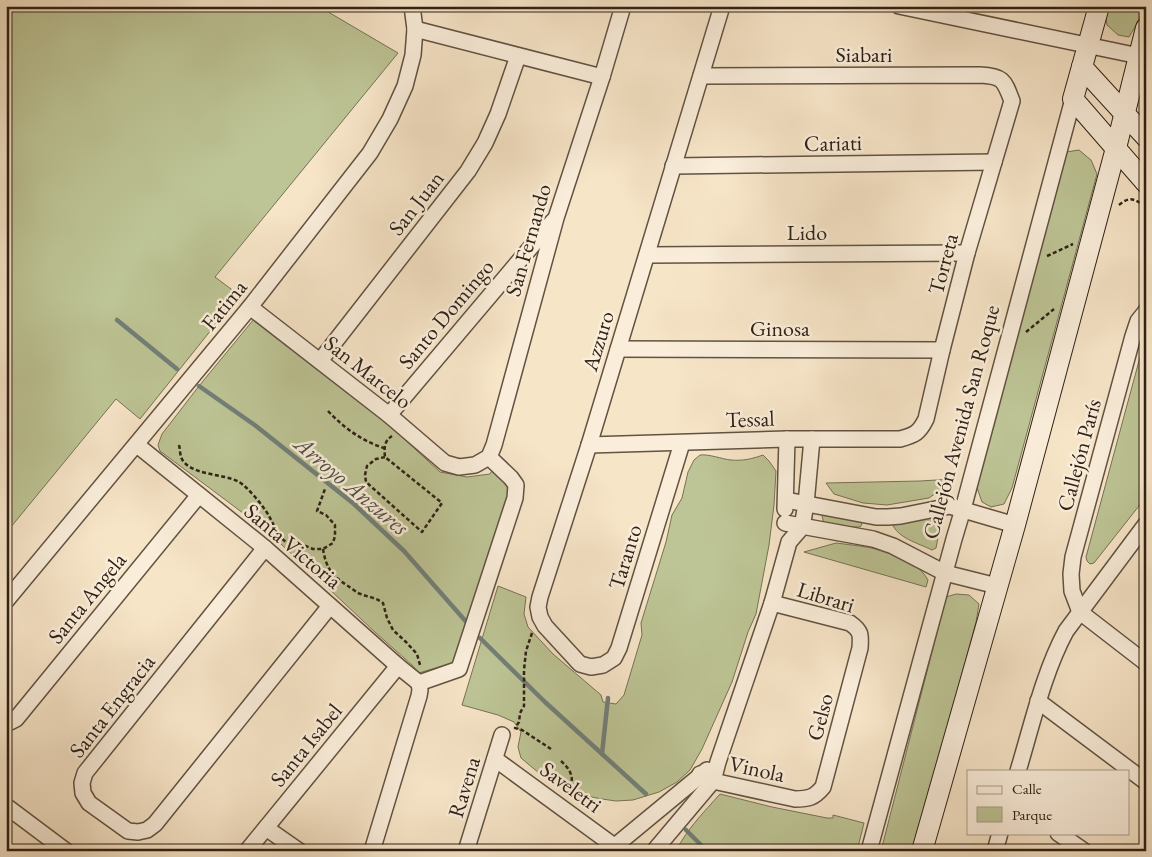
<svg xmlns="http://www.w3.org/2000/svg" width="1152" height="857" font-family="'EB Garamond',serif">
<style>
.green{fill:#bdc495;stroke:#767255}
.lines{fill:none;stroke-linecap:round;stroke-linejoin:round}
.stream{stroke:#727f78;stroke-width:4.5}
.street-casing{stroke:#615242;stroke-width:18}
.secondary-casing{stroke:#2f2115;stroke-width:22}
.path{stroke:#2f2115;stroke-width:2.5;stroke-dasharray:4 2.5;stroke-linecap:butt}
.street{stroke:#faeedb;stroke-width:15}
.secondary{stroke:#faeedb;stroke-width:20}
.labels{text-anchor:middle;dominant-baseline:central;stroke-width:5;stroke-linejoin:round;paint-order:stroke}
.street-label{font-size:22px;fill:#2f2115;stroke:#faeedb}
.water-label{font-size:24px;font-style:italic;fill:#505047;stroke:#faeedb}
</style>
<rect width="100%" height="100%" fill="#f7e5c8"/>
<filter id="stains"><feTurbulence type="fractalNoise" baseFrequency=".004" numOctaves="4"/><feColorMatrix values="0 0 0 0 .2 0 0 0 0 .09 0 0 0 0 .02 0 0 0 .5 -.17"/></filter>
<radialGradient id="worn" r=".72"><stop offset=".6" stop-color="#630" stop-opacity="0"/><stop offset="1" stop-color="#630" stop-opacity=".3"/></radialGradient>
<g class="green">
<path d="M6,6H318L398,53L215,277L239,295L140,419L116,399L6,533Z"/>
<path d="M1107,6H1143L1139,20L1129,37L1118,35L1107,25L1105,12Z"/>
<path d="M1079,150L1091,160L1097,174L1012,488L1004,504L991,507L982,502L976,485L1066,152Z"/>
<path d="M254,319L389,425L440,472L467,477L490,474L494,467L512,487L455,662L419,673L412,665L376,633L281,544L251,519L160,451L158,445L162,434L199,386Z"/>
<path d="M1146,335V497L1094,563L1090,564L1087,561L1086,557Z"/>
<path d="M700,455C710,454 721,459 731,460C743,461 752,459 763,455L769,461L776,471L774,505L769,545L756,614L748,632L732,682L702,749L690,770L677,782L659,792L633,800L616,801L602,799L581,795L557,784L539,773L521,758L518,747L521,732L514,722L498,715L462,705L498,586L526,597L524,614L528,627L553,654L601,695L603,702L616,704L624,695L642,635L641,623L666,542L672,515L682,498L688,472L694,460Z"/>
<path d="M953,479L946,486L929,498L887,505L863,503L834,494L826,483L920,481Z"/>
<path d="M827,511L860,520L862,524L861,526L859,527H840L824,523L822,516Z"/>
<path d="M943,511L936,548L932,550C918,543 897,538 892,523Z"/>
<path d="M836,543C867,547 911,550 928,580L926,587L804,552Z"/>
<path d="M956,594L969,595L979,604L976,622L914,851H881L946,597Z"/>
<path d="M720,794L772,807L827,818H833V815L864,823L857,851H676C687,829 704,812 720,794Z"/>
</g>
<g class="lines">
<g class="stream">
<path d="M117,320L177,369"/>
<path d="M199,386L256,426L354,504L404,551L469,625"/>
<path d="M480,638L545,702L646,794"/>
<path d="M602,754L608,698"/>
<path d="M686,830L707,851"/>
</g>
<g class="street-casing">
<g id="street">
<path d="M899,6L1139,56"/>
<path d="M415,29L602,77"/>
<path d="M673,166L994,162"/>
<path d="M647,255L967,253"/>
<path d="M250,307L389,415L445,463L459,467L475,465L489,457L494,445L556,218L602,77L623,6"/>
<path d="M1146,311L1138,321L1133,336L1073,557L1071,574L1072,591L1080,612L1146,663"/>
<path d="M618,349L942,350"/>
<path d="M320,361L468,171L485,143L498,114L518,56"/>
<path d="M389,415L553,221"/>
<path d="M682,443L619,648L614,658L603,665L591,667L580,664L545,626L540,617L538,607L540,597L589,445L722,6"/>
<path d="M137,445L265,548L398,666L419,683"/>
<path d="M589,445L787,439H900C915,435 919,433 926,419L942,350L967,253L1012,101C1004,80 1003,76 980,75L701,76"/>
<path d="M786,500L876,517H888L901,516L950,506L1015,525"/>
<path d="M785,509L787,439"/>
<path d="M785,523L873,539L893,546L945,573L997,586"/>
<path d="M265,548L85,773L82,783L83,793L89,803L128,831L138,832L147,830L155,824L330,606"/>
<path d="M6,601L250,307L370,153L390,119L405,86L413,55L415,29L412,6"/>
<path d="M419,683L459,669L515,498L516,485L511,478L489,457"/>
<path d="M1038,701L1146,782"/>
<path d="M6,724L16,719L199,495"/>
<path d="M495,759L621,851"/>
<path d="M1018,771C1032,725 1043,674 1066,631L1146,524"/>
<path d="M700,774L713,781L795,799C808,799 814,798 823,787L860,648C861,634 861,631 850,623L772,603"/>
<path d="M6,806L66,851"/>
<path d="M266,828L299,851"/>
<path d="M1058,833L1084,851"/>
<path d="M615,846L707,770"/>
<path d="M247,851L398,666"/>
<path d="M372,851L419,696L420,690L419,683"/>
<path d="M466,851L502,735"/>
<path d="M654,851L713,781L718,762L772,603L789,542L802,527L806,504L812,439"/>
<path d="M869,851L954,539L963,509L1073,99"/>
<path d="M995,851L1000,833"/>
</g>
</g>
<g class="secondary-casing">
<g id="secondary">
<path d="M1099,6L1073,99L1146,183"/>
<path d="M1082,67L1146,137"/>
<path d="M922,851L1015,525L1116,148L1146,28"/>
</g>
</g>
<g class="path">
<path d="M1119,205C1131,195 1134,200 1146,206"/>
<path d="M1047,256L1073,244"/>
<path d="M1026,332L1054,309"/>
<path d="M328,411C344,428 362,441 384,448"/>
<path d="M179,445C180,449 180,454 181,457C188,476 224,473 239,482C248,487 264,507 269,516C274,525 278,536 286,542C289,544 293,545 296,547L301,544L313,549H323L333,543L335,536V525L326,515L317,511L325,489"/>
<path d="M385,457L376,459L367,466L365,475L366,482L422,532L442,503L385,457C384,448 384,441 392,436"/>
<path d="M323,549C326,568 332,576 348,586C351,588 355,591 358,593C367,597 375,597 383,603L387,618L393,630L406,642L417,654L420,665"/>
<path d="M532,633L526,651L524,670V706L520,713L519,722L515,728L522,730L551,749"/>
<path d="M561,761C572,771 575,779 568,792"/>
</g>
<use href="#street" class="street"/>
<use href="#secondary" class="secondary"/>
</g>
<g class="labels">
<g class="street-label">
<text x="864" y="54">Siabari</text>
<text transform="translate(833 143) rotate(-1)">Cariati</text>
<text transform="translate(416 203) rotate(-52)">San Juan</text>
<text x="807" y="232">Lido</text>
<text transform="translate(528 240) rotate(-74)">San Fernando</text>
<text transform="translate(943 264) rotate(-75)">Torreta</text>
<text transform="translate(224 305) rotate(-51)">Fatima</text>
<text transform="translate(446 314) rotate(-50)">Santo Domingo</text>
<text x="780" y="328">Ginosa</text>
<text transform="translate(598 341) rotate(-73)">Azzuro</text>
<text transform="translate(368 372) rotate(38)">San Marcelo</text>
<text transform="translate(750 419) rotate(-2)">Tessal</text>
<text transform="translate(961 422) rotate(-75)">Callejón Avenida San Roque</text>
<text transform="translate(1079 455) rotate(-75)">Callejón París</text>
<text transform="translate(293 546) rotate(40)">Santa Victoria</text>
<text transform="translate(625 557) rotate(-73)">Taranto</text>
<text transform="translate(826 597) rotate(17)">Librari</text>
<text transform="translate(87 598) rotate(-51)">Santa Angela</text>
<text transform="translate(112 706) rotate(-52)">Santa Engracia</text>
<text transform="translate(820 717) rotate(-75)">Gelso</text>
<text transform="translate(306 745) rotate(-51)">Santa Isabel</text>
<text transform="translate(757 769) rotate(12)">Vinola</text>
<text transform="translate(464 787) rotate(-73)">Ravena</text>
<text transform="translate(571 787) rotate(36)">Saveletri</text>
</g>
<g class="water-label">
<text transform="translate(352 485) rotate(40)">Arroyo Anzures</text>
</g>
</g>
<rect width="1152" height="857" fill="none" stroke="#f7e5c8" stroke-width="25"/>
<rect x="8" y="8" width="1137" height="842" fill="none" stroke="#2f2115" stroke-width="2.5"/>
<rect x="12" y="12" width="1127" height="832" fill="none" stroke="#2f2115"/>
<rect x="967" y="770" width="162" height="65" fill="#faeedb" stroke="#a99c8c"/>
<rect x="977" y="786" width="25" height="8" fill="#faeedb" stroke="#a99c8c"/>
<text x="1012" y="794" font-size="15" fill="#2f2115">Calle</text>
<rect x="977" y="807" width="25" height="15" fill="#bdc495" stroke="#a99c8c"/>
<text x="1012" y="820" font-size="15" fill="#2f2115">Parque</text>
<rect width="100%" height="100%" filter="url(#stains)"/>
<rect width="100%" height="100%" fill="url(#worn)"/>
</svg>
